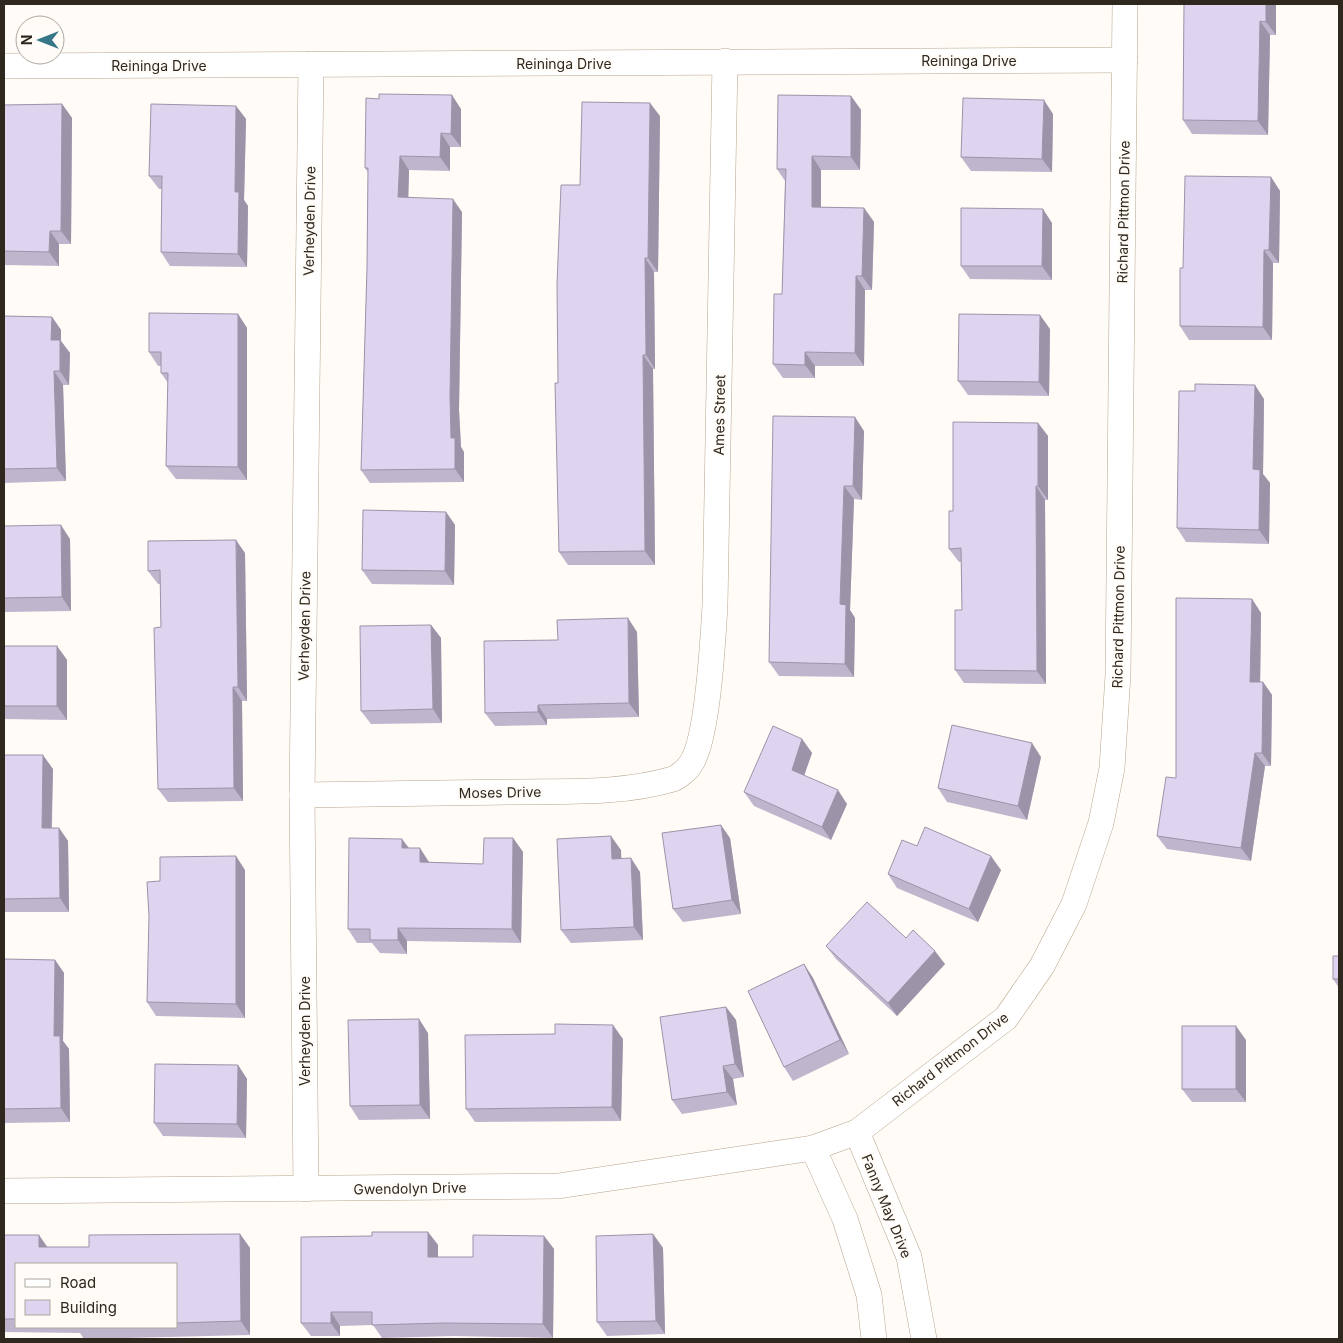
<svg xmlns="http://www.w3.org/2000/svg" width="1343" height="1343" font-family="Inter,sans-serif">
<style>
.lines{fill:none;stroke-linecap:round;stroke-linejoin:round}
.street-casing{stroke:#b6a58c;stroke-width:26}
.street{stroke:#fff;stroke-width:25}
.wall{fill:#bfb6ce;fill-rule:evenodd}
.shaded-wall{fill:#9b94a8}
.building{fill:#ded4f0;stroke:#9b94a8}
.labels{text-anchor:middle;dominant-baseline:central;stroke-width:4;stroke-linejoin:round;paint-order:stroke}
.street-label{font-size:14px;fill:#2f281e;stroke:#fffbf6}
</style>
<rect width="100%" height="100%" fill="#fffbf6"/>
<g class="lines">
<g class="street-casing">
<g id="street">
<path d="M4,66L1125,60"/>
<path d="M302,795C373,794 444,793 515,792C567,791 622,794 673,779C678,777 687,770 690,765C708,742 713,638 715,605L725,61"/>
<path d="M857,1132L909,1257L924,1339"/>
<path d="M813,1148L845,1219L869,1295L874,1339"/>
<path d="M306,1189L302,795L311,64"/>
<path d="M4,1191L558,1186L813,1148L857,1132L1006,1018L1042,966L1074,904L1101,823L1112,768L1118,675L1125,4"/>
</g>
</g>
<use href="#street" class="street"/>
</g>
<g class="wall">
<path d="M1184,4H1276V35H1270L1268,135L1192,134L1183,120Z"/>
<path d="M851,96L861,110L860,170H821V207L864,208L874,222L872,290H865L864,366H815V378H783L773,364L782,294L785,181L777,169Z"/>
<path d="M62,104L72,118L71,244H59V266L4,265V105Z"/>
<path d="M236,106L246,119L244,200L248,206L247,267L170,266L161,252L162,189H159L149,176Z"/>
<path d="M461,109V147H450V171L409,170L408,198L462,212L459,410L461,447L464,452V482L370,483L361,470L367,268L368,172L365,168Z"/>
<path d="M1053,114L1052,172L971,171L961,157Z"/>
<path d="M660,116L658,272H654L655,369H653L655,565H568L559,552L558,383L580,185Z"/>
<path d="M1271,177L1280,191L1279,263H1273L1272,340H1189L1180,326Z"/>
<path d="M1052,223V280L970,279L961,266Z"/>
<path d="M238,314L247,328V480L176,479L166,466L168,383L161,373V366H158L149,352Z"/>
<path d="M4,316L52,317L61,330V341L70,353L69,385H63L66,481L4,483Z"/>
<path d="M1050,329L1049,396L968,395L958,381Z"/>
<path d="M1264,399L1263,474L1270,483L1269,544L1186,542L1177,528Z"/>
<path d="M1038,423L1048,436V500H1045L1046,684L964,683L955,670L962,610L961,562H959L949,549Z"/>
<path d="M864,431L862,500L854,499L850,610L855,618L854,677L779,676L769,662Z"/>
<path d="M446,512L455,525L454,585L372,584L362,570Z"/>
<path d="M4,526L70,539L71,611L4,612Z"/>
<path d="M245,553L247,701H242L243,801L168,802L158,789L161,627L160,584H158L148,571Z"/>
<path d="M1252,599L1261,613L1260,682H1263L1272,695L1271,766H1265L1251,861L1167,849L1157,836L1176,778Z"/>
<path d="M431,625L441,638L442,723L371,724L361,711Z"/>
<path d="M637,632L639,717L547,719V725L495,726L485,713L558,640Z"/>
<path d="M4,646H57L67,660V720L4,719Z"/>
<path d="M802,739L812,753L804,776L847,804L831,840L754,806L744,792Z"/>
<path d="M4,755L53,769L52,828H59L68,841L69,912H4Z"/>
<path d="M1041,757L1027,820L947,802L938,788Z"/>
<path d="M513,838L523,852L521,943L407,941V954L380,953L372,943H357L348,929L409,848L429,862L483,864Z"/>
<path d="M730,838L741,914L683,922L673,909Z"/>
<path d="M917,846L1001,870L978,922L897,888L888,874Z"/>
<path d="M621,850V859L640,872L643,940L571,943L561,930Z"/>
<path d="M245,870V1018L156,1016L147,1002L160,881Z"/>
<path d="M906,938L945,964L897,1016L836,959L826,946Z"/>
<path d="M1339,956V988L1333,979Z"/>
<path d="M4,959L55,960L64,973L63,1041L69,1049L70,1122L4,1123Z"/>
<path d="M804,964L813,978L849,1054L793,1081L784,1067Z"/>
<path d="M726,1007L736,1020L744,1077L733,1079L737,1105L682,1114L672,1100Z"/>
<path d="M428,1033L430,1119L359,1120L350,1106Z"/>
<path d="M623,1039L621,1121L475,1122L466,1109Z"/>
<path d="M1246,1040V1102H1192L1182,1089Z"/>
<path d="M238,1065L247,1079L246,1138L163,1136L154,1123Z"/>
<path d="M428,1232L438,1245V1257H473L544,1236L554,1249L553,1338L454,1336L382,1338L373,1325L340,1326V1336H311L301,1323L372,1236Z"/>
<path d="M240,1234L250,1248V1335L84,1339L80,1333L4,1332V1235L47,1247H89ZM16,1264H176V1327H16Z"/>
<path d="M653,1234L663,1248L665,1334L607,1336L597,1322Z"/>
</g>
<g class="shaded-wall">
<path d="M1266,4H1276V35L1266,22Z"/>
<path d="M1260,21L1270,35L1268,135L1258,121Z"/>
<path d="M452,95L461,109V147L451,134Z"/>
<path d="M851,96L861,110L860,170L851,157Z"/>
<path d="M1044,100L1053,114L1052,172L1042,159Z"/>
<path d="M650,103L660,116L658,272L648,258Z"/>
<path d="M62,104L72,118L71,244L61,231Z"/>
<path d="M236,106L246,119L244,200L248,206L247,267L238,254L235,192Z"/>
<path d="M441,133L450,147V171L440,157Z"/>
<path d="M400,156L409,170L408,211L398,197Z"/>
<path d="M812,156L821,170V221L812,207Z"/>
<path d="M1271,177L1280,191L1279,263L1269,250Z"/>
<path d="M453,199L462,212L459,410L461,447L464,452V482L455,469L451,438L450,396Z"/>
<path d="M864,208L874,222L872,290L862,276Z"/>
<path d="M1043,209L1052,223V280L1042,266Z"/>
<path d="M50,231L59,244V266L49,252Z"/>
<path d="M1264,250L1273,263L1272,340L1263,327Z"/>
<path d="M645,258L654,272L655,369L646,355Z"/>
<path d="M856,276L865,290L864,366L855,353Z"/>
<path d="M238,314L247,328V480L238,467Z"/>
<path d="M1040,315L1050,329L1049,396L1039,382Z"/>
<path d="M52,317L61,330V341L70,353L69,385L60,371L51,340Z"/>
<path d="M805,352L815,366V378L805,365Z"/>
<path d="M643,355L653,369L655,565L645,551Z"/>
<path d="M54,371L63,385L66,481L57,468Z"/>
<path d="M1255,385L1264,399L1263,474L1270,483L1269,544L1259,530L1253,469Z"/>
<path d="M855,417L864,431L862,500L853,486Z"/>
<path d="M1038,423L1048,436V500L1038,486Z"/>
<path d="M844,486L854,499L850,610L855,618L854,677L845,664L840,604Z"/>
<path d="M1036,486L1045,500L1046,684L1037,671Z"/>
<path d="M446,512L455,525L454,585L445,571Z"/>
<path d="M61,525L70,539L71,611L62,597Z"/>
<path d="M236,540L245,553L247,701L238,687Z"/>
<path d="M1252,599L1261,613L1260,695L1250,682Z"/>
<path d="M628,618L637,632L639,717L629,703Z"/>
<path d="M431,625L441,638L442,723L433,709Z"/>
<path d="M57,646L67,660V720L57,706Z"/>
<path d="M1263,682L1272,695L1271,766L1262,753Z"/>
<path d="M233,687L242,701L243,801L234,788Z"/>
<path d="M538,705L547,719V725L538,712Z"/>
<path d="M802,739L812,753L801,784L792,770Z"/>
<path d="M1032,743L1041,757L1027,820L1018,806Z"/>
<path d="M1255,753L1265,766L1251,861L1241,848Z"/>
<path d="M43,755L53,769L51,841L42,828Z"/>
<path d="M838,790L847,804L831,840L822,827Z"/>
<path d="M721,825L730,838L741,914L732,900Z"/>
<path d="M59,828L68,841L69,912L60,898Z"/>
<path d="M611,836L621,850L622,873L612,859Z"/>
<path d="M513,838L523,852L521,943L512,929Z"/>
<path d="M402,839L412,852L402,848Z"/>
<path d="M420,848L429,862V876L420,862Z"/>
<path d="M236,856L245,870V1018L236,1004Z"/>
<path d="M991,856L1001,870L978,922L969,909Z"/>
<path d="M631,858L640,872L643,940L634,927Z"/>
<path d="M398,928L407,941V954L398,940Z"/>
<path d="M935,951L945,964L897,1016L888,1003Z"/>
<path d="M55,960L64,973L63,1041L69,1049L70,1122L61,1108L54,1036Z"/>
<path d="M804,964L813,978L849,1054L840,1040Z"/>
<path d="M726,1007L736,1020L744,1077L735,1064Z"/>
<path d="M419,1019L428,1033L430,1119L420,1105Z"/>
<path d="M613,1025L623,1039L621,1121L612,1107Z"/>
<path d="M1236,1026L1246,1040V1102L1236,1089Z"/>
<path d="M238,1065L247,1079L246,1138L237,1124Z"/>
<path d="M723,1066L733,1079L737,1105L727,1092Z"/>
<path d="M428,1232L438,1245V1271L428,1257Z"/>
<path d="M240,1234L250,1248V1335L241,1321Z"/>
<path d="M653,1234L663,1248L665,1334L656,1321Z"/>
<path d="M39,1235L48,1248L39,1247Z"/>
<path d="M544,1236L554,1249L553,1338L543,1324Z"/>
<path d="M331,1312L340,1326V1336L331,1323Z"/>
</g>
<g class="building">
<path d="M1184,4H1266V22L1260,21L1258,121L1183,120Z"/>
<path d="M379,94L452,95L451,134L441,133L440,157L400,156L398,197L453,199L450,396L451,438H455V469L361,470L367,268L368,168H365L366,98L379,99Z"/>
<path d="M778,95L851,96V157L812,156V207L864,208L862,276H856L855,353L805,352V365L773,364L774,294H782L786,169H777Z"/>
<path d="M963,98L1044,100L1042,159L961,157Z"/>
<path d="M582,102L650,103L648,258H645L646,355H643L645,551L559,552L555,383H558L557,284L561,185H580Z"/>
<path d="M62,104L61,231H50L49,252L4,251V105Z"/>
<path d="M151,104L236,106L235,192H239L238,254L161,252L162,176H149Z"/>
<path d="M1185,176L1271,177L1269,250H1264L1263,327L1180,326V268H1183Z"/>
<path d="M961,208L1043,209L1042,266H961Z"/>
<path d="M149,313L238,314V467L166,466L168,373H161V352H149Z"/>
<path d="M959,314L1040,315L1039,382L958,381Z"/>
<path d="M4,316L52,317L51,340H60V371H54L57,468L4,469Z"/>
<path d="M1195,384L1255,385L1253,469L1260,470L1259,530L1177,528L1179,391H1195Z"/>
<path d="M773,416L855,417L853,486H844L840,604L846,605L845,664L769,662Z"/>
<path d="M953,422L1038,423V486H1036L1037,671L955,670V610H962L961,548L949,549V511H953Z"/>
<path d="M363,510L446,512L445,571L362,570Z"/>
<path d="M61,525L62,597L4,598V526Z"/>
<path d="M236,540L238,687H233L234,788L158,789L154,628L161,627L160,570L148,571V541Z"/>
<path d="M1176,598L1252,599L1250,682H1263L1262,753H1255L1241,848L1157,836L1166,777L1176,778Z"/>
<path d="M628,618L629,703L538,705V712L485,713L484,641L558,640L557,620Z"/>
<path d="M431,625L433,709L361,711L360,626Z"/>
<rect x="4" y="646" width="53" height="60"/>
<path d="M952,725L1032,743L1018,806L938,788Z"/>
<path d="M773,726L802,739L792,770L838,790L822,827L744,792Z"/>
<path d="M4,755H43L42,828H59L60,898L4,899Z"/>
<path d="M721,825L732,900L673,909L662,833Z"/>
<path d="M925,827L991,856L969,909L888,874L902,840L917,846Z"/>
<path d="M611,836L612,859L631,858L634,927L561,930L557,839Z"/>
<path d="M349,838L402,839V848H420V862L483,864L484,838H513L512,929L398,928V940H370V929H348Z"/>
<path d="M236,856V1004L147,1002L149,916L147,882L160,881V857Z"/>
<path d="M867,902L906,938L913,930L935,951L888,1003L826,946Z"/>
<rect x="1333" y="956" width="6" height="23"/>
<path d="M4,959L55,960L54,1036H60L61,1108L4,1109Z"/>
<path d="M804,964L840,1040L784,1067L748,991Z"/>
<path d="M726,1007L735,1064L723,1066L727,1092L672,1100L660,1017Z"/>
<path d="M419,1019L420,1105L350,1106L348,1020Z"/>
<path d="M555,1024L613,1025L612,1107L466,1109L465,1035L555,1034Z"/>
<rect x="1182" y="1026" width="54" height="63"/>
<path d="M155,1064L238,1065L237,1124L154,1123Z"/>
<path d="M372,1232H428V1257H473V1235L544,1236L543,1324L444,1323L372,1325V1312H331V1323H301V1237L372,1236Z"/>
<path d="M240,1234L241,1321L176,1323V1264H16V1319H4V1235H39V1247H89V1235Z"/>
<path d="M653,1234L656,1321L597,1322L596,1236Z"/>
</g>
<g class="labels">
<g class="street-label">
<text x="969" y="60">Reininga Drive</text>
<text x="564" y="63">Reininga Drive</text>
<text x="159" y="65">Reininga Drive</text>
<text transform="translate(1123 212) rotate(-89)">Richard Pittmon Drive</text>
<text transform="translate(309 221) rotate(-89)">Verheyden Drive</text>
<text transform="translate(719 415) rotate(-89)">Ames Street</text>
<text transform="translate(1118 617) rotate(-89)">Richard Pittmon Drive</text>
<text transform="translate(304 626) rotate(-89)">Verheyden Drive</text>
<text transform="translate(500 792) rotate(-1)">Moses Drive</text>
<text transform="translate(304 1031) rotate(-90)">Verheyden Drive</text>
<text transform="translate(950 1059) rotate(-38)">Richard Pittmon Drive</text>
<text transform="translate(410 1188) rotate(-1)">Gwendolyn Drive</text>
<text transform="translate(887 1206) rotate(68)">Fanny May Drive</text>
</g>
</g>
<rect width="1343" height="1343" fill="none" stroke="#2f281e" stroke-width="10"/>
<rect x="15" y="1263" width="162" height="65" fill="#fffbf6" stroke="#aca7a0"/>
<rect x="25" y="1279" width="25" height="8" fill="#ffffff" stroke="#aca7a0"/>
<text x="60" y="1288" font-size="15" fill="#2f281e">Road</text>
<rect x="25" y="1300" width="25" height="15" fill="#ded4f0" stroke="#aca7a0"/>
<text x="60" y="1313" font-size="15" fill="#2f281e">Building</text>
<g transform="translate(40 40) rotate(270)"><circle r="24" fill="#fffbf6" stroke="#aca7a0"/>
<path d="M0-4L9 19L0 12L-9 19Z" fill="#357689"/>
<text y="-8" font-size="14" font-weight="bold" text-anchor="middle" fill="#2f281e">N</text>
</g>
</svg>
